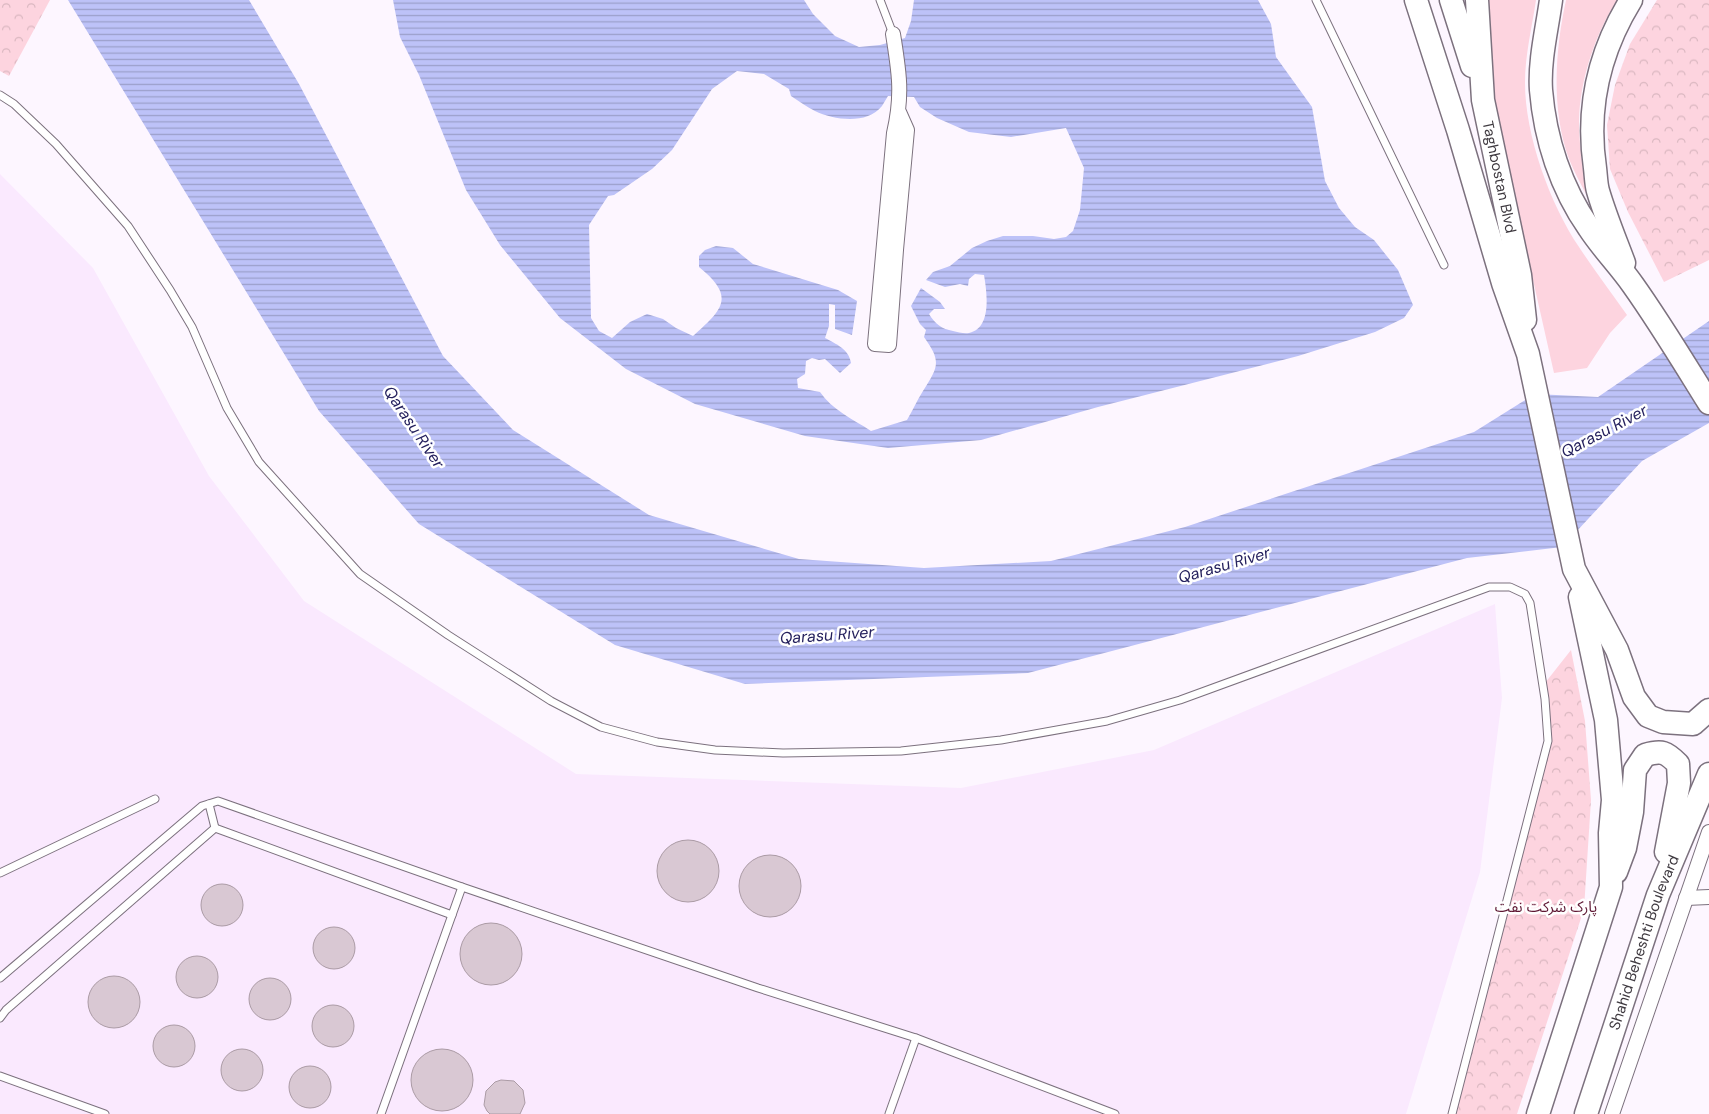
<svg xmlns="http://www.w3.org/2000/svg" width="1709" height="1114" font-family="'DM Sans','Noto Sans Arabic',sans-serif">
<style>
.built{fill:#fae9fe}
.grass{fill:#fdd4df}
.park{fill:url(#park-crowns)}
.water{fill:url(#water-rules);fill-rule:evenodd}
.building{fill:#d9c8d3;stroke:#ab9ba5}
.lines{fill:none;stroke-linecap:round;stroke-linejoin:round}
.lane-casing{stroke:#7c717e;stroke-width:9}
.street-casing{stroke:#7c717e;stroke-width:16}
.primary-casing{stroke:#7c717e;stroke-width:25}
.lane{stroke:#fff;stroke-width:7}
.street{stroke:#fff;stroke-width:14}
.primary{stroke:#fff;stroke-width:22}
.labels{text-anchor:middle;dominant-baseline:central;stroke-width:5;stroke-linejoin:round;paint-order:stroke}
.street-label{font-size:15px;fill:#3f3a40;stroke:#fff}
.park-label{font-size:15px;fill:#5e1733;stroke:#fff}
.water-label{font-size:16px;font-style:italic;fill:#24205d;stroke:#fff}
</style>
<defs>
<pattern id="park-crowns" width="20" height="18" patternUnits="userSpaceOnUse" patternTransform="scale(1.25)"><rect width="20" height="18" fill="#fdd4df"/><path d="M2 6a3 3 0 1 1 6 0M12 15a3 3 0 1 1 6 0" fill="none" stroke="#dab7c0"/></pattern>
<pattern id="water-rules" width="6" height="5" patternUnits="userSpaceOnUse" patternTransform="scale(1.25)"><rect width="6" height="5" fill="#bdc2f8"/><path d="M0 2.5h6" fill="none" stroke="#9b9fca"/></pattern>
</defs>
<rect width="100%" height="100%" fill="#fdf6ff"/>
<path class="built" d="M0,174L93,268L209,476L304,601L576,774L961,788L1154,750L1495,604L1502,698L1480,872L1406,1114H0Z"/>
<g class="grass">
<path d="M1488,0H1536C1532,27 1525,55 1525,83C1525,135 1550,204 1579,247C1594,270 1611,292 1627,315L1610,333L1587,368L1554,373L1499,129L1492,79Z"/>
<path d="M1566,0H1617C1595,35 1580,79 1579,121C1579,145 1583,170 1586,194C1580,183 1574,171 1569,159C1551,109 1555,51 1566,0Z"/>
</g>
<g class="park">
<path d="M0,0H50L9,76L0,71Z"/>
<path d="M1657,0H1709V260L1664,282L1628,212L1610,169L1607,125L1615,85L1630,44Z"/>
<path d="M1571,650L1585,721L1591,800L1584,909L1517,1114H1456L1550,741L1545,683Z"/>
</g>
<g class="water">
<path d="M68,0H249L299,84L443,356L513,430L649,515L799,559L924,568L1051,561L1185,527L1474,432L1535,394L1598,397L1709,321V423L1642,461L1562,547L1467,558L1028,673L745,684L615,645L419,524L319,411Z"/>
<path d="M393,0H804L813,14L835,36L859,47L880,45L905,38L911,21L914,0H1258L1271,24L1276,57L1312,107L1325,181L1339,208L1355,227L1374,240L1398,270L1413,305L1404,318L1375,332L1298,356L1098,407L981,440L888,448L805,436L695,404L626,369L560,318L500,245L466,190L419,75L400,37ZM737,71L764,74L789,89L791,96C799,101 807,107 815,111C834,120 867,125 882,106C884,103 886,99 888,96L914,97L920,107L937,118L969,132L1011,137L1066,128L1084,168L1080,210L1073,231L1066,237L1054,239L1033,236H1003L987,241L972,248L950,266L933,272L926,280L945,287L960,284L968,286L969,279L975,274L984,275C987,293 992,328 969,333C964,334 958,332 953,331C942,329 935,324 929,314L934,309H945L940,302L921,288L911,306L920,324L926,330L924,337C942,362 938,367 923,391C917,400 913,410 907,420L871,431C853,419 832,410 820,392L798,388L797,379L805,374L806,361L812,358L819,360L825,359L840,373L851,363C849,349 836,344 825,338L829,326V304L835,305V329L852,335L857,301L838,290L753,264L733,248L716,246L705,250L699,256V267C736,297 723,309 693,336L676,328L663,319L647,314L630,322L612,338L599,331L591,318L589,225L608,196L614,195L652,169L672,150L712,89Z"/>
</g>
<g class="building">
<circle cx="688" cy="871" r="31"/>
<circle cx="770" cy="886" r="31"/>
<circle cx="222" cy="905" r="21"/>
<circle cx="491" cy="954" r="31"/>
<circle cx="334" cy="948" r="21"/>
<circle cx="197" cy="977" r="21"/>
<circle cx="114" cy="1002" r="26"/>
<circle cx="270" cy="999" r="21"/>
<circle cx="333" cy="1026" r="21"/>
<circle cx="174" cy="1046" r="21"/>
<circle cx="442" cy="1080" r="31"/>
<circle cx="242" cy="1070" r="21"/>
<circle cx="310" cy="1087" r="21"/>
<path d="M501,1080L514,1081L523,1090L525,1103L520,1114H490L487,1111L484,1105L486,1091L495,1082Z"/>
</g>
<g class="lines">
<g class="lane-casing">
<g id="lane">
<path d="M880,0L893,34"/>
<path d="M1316,0L1444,265"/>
<path d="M0,95L14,104L56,144L128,226L170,290L192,327L227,408L259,462L360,574L448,635L551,701L601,727L657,742L715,750L783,753L901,751L1001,740L1107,721L1180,700L1489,587H1510L1525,594L1530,603L1545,699L1548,741L1452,1114"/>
<path d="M209,804L215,828"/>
<path d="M215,828L452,915"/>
<path d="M0,873L155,799"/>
<path d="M0,978L202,806L218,801L462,887L758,988L916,1038L1115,1114"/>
<path d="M0,1018L6,1010L215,828"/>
<path d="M0,1076L105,1114"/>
<path d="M381,1114L462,887"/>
<path d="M889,1114L916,1038"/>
</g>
</g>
<g class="street-casing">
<g id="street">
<path d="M893,34C899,71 903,95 894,133L875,344L889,345L896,250L907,130L899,112"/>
<path d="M1686,898L1709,897"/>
<path d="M1612,1114L1709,832"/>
</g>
</g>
<g class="primary-casing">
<g id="primary">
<path d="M1416,0L1458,130L1503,283L1528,354L1574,569L1617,650L1634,697L1648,716L1663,722L1693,724L1709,710"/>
<path d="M1451,0L1472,66"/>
<path id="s1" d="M1477,0L1483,100L1520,275L1525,320"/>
<path d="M1551,0C1547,29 1539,61 1541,90C1545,139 1561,188 1589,228C1602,248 1619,265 1633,285C1660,323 1684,363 1709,403"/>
<path d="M1624,263C1615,239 1605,215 1598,191C1596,184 1596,176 1595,168C1586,108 1599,52 1631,0"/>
<path d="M1616,872L1625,848L1632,812L1635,770L1645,755C1662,750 1666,752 1678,764L1679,783L1666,852"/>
<path d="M1538,1114L1611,887L1610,833L1613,800L1606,720L1580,597"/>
<path id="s2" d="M1586,1114L1658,895L1709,774"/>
</g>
</g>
<use href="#lane" class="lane"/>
<use href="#street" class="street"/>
<use href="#primary" class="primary"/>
</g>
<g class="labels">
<g class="street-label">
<text stroke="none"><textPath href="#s1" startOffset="179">Taghbostan Blvd</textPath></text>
<text stroke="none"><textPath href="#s2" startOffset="181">Shahid Beheshti Boulevard</textPath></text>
</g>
<g class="park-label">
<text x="1546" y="907">پارک شرکت نفت</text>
</g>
<g class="water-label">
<text transform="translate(414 427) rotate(56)">Qarasu River</text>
<text transform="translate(1604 431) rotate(-28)">Qarasu River</text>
<text transform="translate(1224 565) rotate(-16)">Qarasu River</text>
<text transform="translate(827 635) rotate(-4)">Qarasu River</text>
</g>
</g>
</svg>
